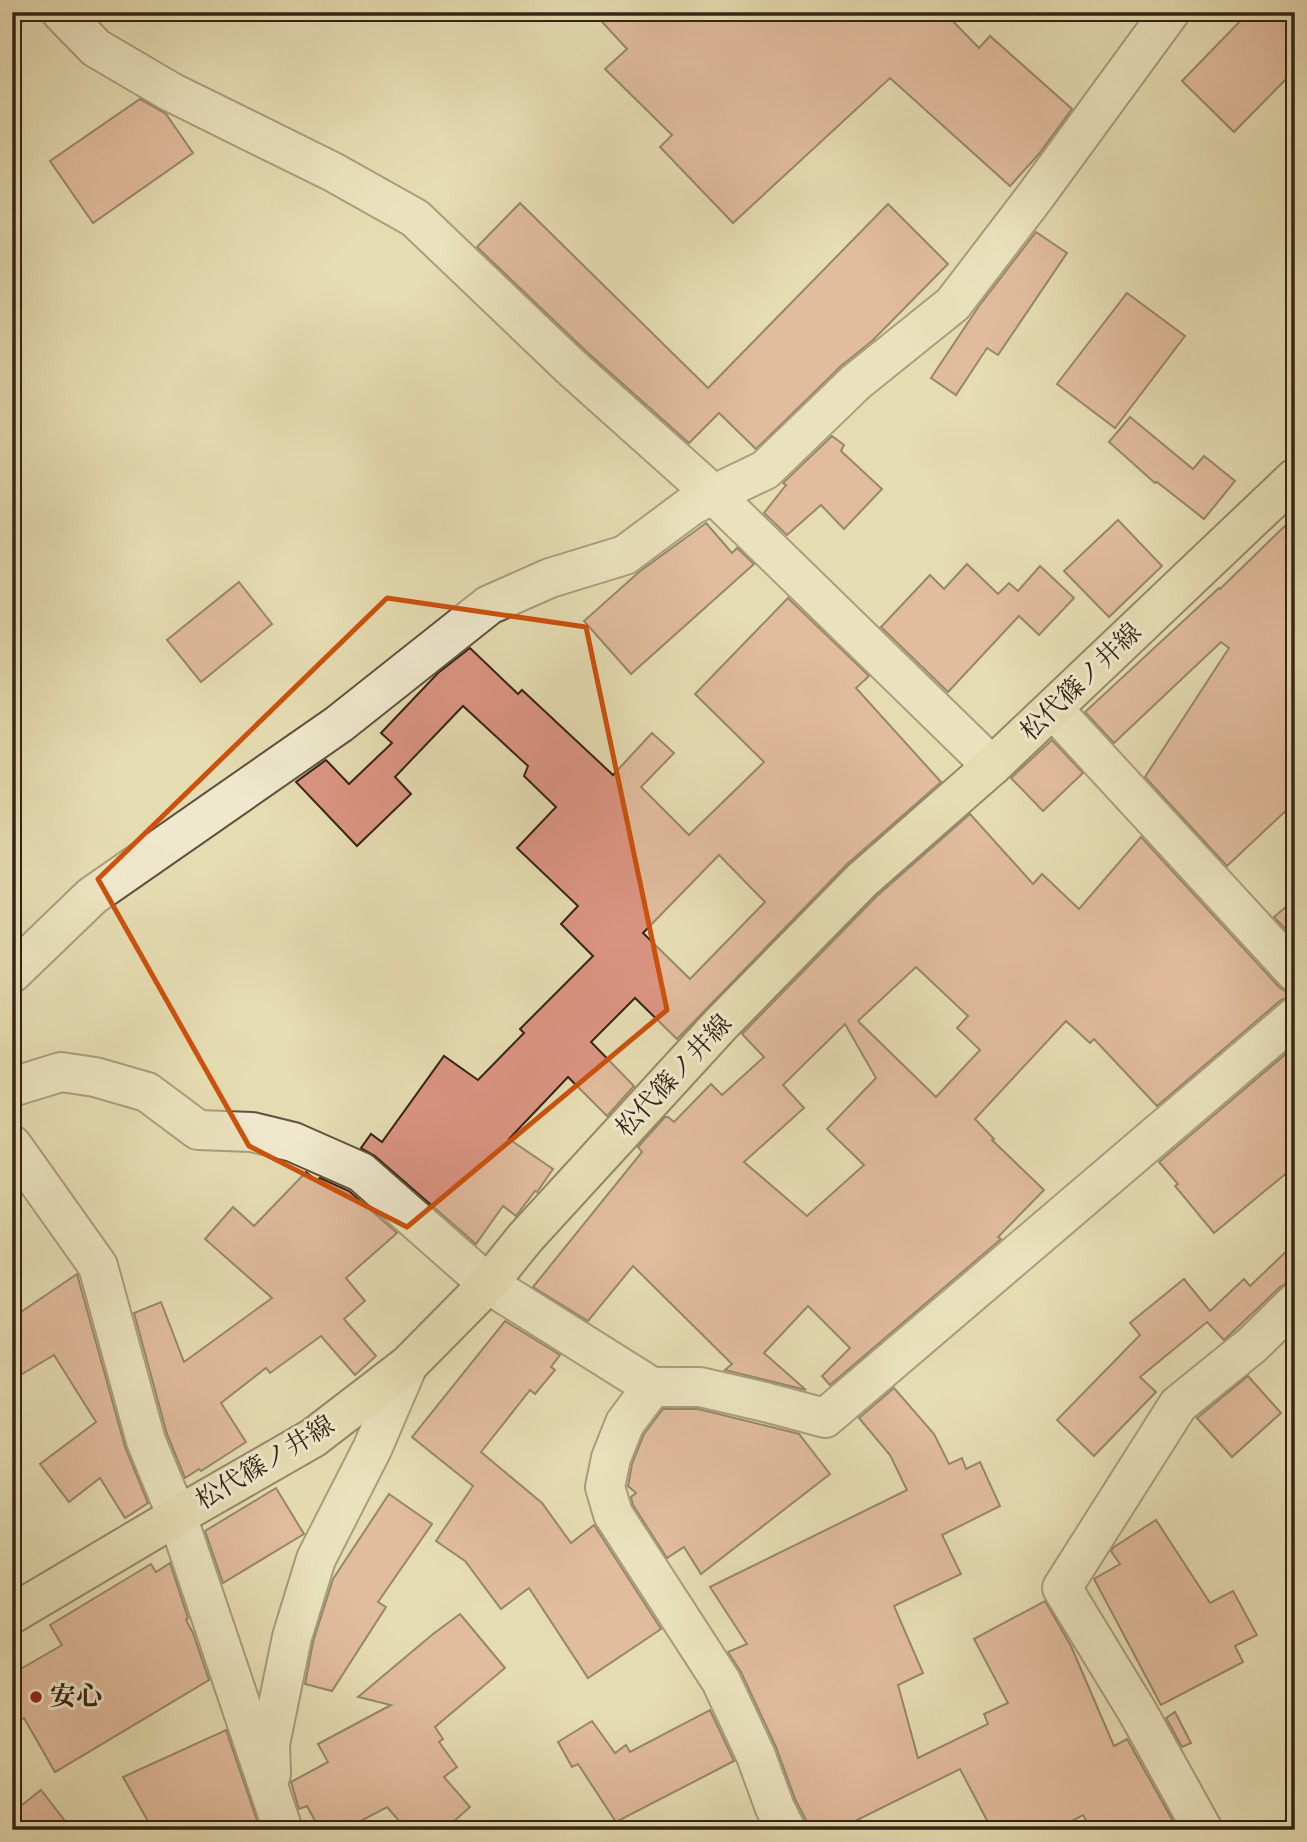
<svg xmlns="http://www.w3.org/2000/svg" width="1307" height="1842" font-family="'Libre Bodoni','Noto Serif JP',serif">
<style>
.building{fill:#db9583;stroke:#342315;stroke-width:2;fill-rule:evenodd}
.lines{fill:none;stroke-linecap:round;stroke-linejoin:round}
.minor-casing{stroke:#60513c;stroke-width:42}
.major-casing{stroke:#342315;stroke-width:42}
.minor{stroke:#efe8cd;stroke-width:38}
.major{stroke:#e6dcb2;stroke-width:38}
.marked{fill:none;stroke:#cd510d;stroke-width:5;stroke-linejoin:round}
.poi-dot{fill:#8f2418;stroke:#efe8cd;stroke-width:2.5}
.labels{text-anchor:middle;dominant-baseline:central;stroke-width:6;stroke-linejoin:round;paint-order:stroke}
.street-label{font-size:26px;fill:#342315;stroke:#efe8cd}
.poi-label{font-size:26px;font-weight:bold;fill:#342315;stroke:#efe8cd;text-anchor:start}
</style>
<rect width="100%" height="100%" fill="#e6dcb2"/>
<filter id="stains"><feTurbulence type="fractalNoise" baseFrequency=".00286" numOctaves="4"/><feColorMatrix values="0 0 0 0 .2 0 0 0 0 .09 0 0 0 0 .02 0 0 0 .5 -.17"/></filter>
<radialGradient id="worn" r=".72"><stop offset=".6" stop-color="#630" stop-opacity="0"/><stop offset="1" stop-color="#630" stop-opacity=".3"/></radialGradient>
<g class="building">
<path d="M593,12H944L979,48L990,36L1072,109L1038,155L1010,186L890,78L733,223L660,147L672,135L605,69L627,49Z"/>
<path d="M1249,12H1279L1295,28L1294,71L1234,132L1182,81Z"/>
<path d="M140,99L166,114L193,153L93,223L50,161Z"/>
<path d="M520,203L708,388L888,204L948,264L872,341L841,366L756,449L719,413L689,443L587,352L477,247Z"/>
<path d="M1036,232L1067,253L998,355L987,348L956,395L931,378L979,306Z"/>
<path d="M1127,293L1185,336L1115,428L1057,384Z"/>
<path d="M1130,417L1193,469L1204,456L1235,481L1204,519L1157,482L1155,483L1109,442Z"/>
<path d="M832,436L844,445L841,451L882,489L844,529L821,505L787,535L764,513L786,485L783,483Z"/>
<path d="M1295,516V802L1227,866L1145,777L1229,648L1221,642L1114,743L1085,712L1219,588L1220,589Z"/>
<path d="M1118,520L1162,566L1109,617L1064,571Z"/>
<path d="M706,523L732,553L737,548L754,564L631,674L584,621L639,572Z"/>
<path d="M967,564L998,594L1009,583L1018,591L1040,566L1074,598L1039,635L1019,616L948,692L881,627L930,575L944,589Z"/>
<path d="M239,582L272,624L201,682L167,640Z"/>
<path d="M788,598L869,676L856,688L941,782L846,865L677,1039L635,998L591,1042L634,1086L607,1116L568,1077L509,1139L553,1169L537,1192L535,1191L516,1216L503,1206L476,1244L375,1156L361,1148L371,1134L382,1142L444,1056L478,1080L524,1033L520,1029L593,956L561,924L578,906L517,848L556,807L524,776L528,766L463,706L395,777L411,794L357,846L296,782L326,760L349,784L392,743L381,733L438,673L470,648L518,694L522,690L613,775L652,733L674,753L641,787L689,835L764,762L695,694ZM719,855L765,902L690,979L643,933Z"/>
<path d="M1052,740L1083,773L1043,811L1011,778Z"/>
<path d="M970,814L1033,884L1042,874L1079,909L1141,837L1279,987L1288,993H1295V996H1290L1281,1000L1157,1106L1094,1039L1090,1043L1066,1021L975,1119L994,1139L992,1140L1044,1190L998,1237L1001,1239L830,1385L822,1376L850,1348L808,1306L764,1353L806,1390L725,1370L732,1364L633,1266L588,1321L533,1287L642,1152L638,1147L665,1117H668L674,1122L711,1084L722,1095L764,1057L742,1034L877,896ZM916,967L968,1016L957,1028L980,1050L936,1097L858,1021ZM845,1024L876,1078L827,1129L864,1165L807,1216L744,1162L804,1108L783,1085Z"/>
<path d="M1295,899V939L1274,917Z"/>
<path d="M1295,1046V1166L1214,1233L1175,1186L1178,1184L1159,1162Z"/>
<path d="M306,1172L317,1181L320,1178L349,1191L397,1233L346,1278L365,1301L344,1319L376,1356L355,1375L321,1336L270,1373L266,1368L221,1403L246,1442L201,1471L199,1469L185,1478L167,1434L134,1313L161,1302L184,1362L272,1298L205,1239L233,1207L254,1226Z"/>
<path d="M1295,1243V1282H1289L1280,1287L1224,1340L1207,1322L1140,1377L1156,1392L1094,1456L1057,1420L1140,1335L1130,1323L1184,1279L1210,1311L1244,1279L1250,1286Z"/>
<path d="M77,1274L125,1447L148,1503L125,1518L100,1478L69,1502L40,1464L96,1422L54,1355L12,1380V1318Z"/>
<path d="M505,1321L560,1355L551,1367L555,1370L535,1394L530,1390L481,1452L542,1503L571,1543L594,1525L661,1629L588,1678L529,1588L501,1609L465,1561L436,1541L473,1486L412,1437Z"/>
<path d="M1248,1376L1281,1413L1232,1457L1197,1418Z"/>
<path d="M894,1388L934,1434L949,1464L962,1458L966,1469L980,1462L1000,1506L942,1535L961,1574L894,1606L923,1673L898,1685L918,1758L988,1724L984,1714L1008,1703L974,1639L1045,1601L1071,1646L1114,1746L1127,1739L1178,1830H1091L1083,1815L1055,1830H992L960,1769L837,1830H808L806,1820L795,1799L776,1747L741,1672L728,1652L747,1644L710,1587L907,1490L890,1455L859,1418Z"/>
<path d="M663,1409H698L799,1434L830,1474L701,1574L684,1547L667,1558L633,1505L631,1497L636,1493L628,1486L632,1464L644,1434Z"/>
<path d="M276,1488L304,1534L223,1583L205,1531Z"/>
<path d="M389,1494L432,1524L378,1602L386,1607L332,1691L305,1684L313,1642L333,1579Z"/>
<path d="M1156,1520L1210,1603L1233,1591L1257,1635L1235,1646L1243,1662L1161,1705L1094,1579L1120,1564L1111,1551L1114,1547Z"/>
<path d="M170,1563L188,1618L186,1620L193,1633L209,1680L55,1772L24,1718L12,1725V1674L62,1645L50,1625L151,1564L156,1572Z"/>
<path d="M460,1614L505,1668L435,1727L443,1739L439,1742L457,1767L444,1777L470,1807L444,1830H407L387,1807L344,1830H320L307,1806L299,1809L291,1782L328,1762L318,1744L391,1705L358,1697L433,1634Z"/>
<path d="M710,1710L734,1761L616,1822L578,1764L572,1767L558,1742L592,1721L615,1753L626,1745L630,1752Z"/>
<path d="M1175,1712L1191,1743L1182,1747L1166,1718Z"/>
<path d="M226,1730L259,1826L249,1830H153L123,1777Z"/>
<path d="M41,1790L72,1830H12V1813Z"/>
</g>
<g class="lines">
<g class="minor-casing">
<g id="minor">
<path d="M61,12L96,48L171,92L333,172L415,218L572,368L714,495L992,766"/>
<path d="M1053,709L1295,972"/>
<path d="M12,973L92,896L339,724L489,605L550,578L625,555L692,505L765,470L856,382L953,304L1034,198L1170,12"/>
<path d="M12,1087L61,1072L95,1077L147,1092L198,1130L252,1132L293,1142L361,1172L488,1284L652,1387H700L765,1402L825,1418L1295,1017"/>
<path d="M12,1145L98,1266L146,1441L177,1516L283,1830"/>
<path d="M652,1387L625,1423L611,1458L605,1487L613,1514L721,1681L756,1756L775,1808L786,1830"/>
<path d="M271,1774L270,1744L292,1637L316,1559L372,1449L408,1365"/>
<path d="M1203,1830L1137,1711L1062,1588L1178,1405L1252,1345L1295,1303"/>
</g>
</g>
<g class="major-casing">
<path id="major" d="M12,1614L177,1516L313,1438L408,1365L488,1284L525,1238L721,1024L862,880L992,766L1295,478"/>
</g>
<use href="#minor" class="minor"/>
<use href="#major" class="major"/>
</g>
<path d="M0 0H1307V1842H0ZM387,598L586,627L667,1010L407,1227L249,1146L98,879Z" fill="#e6dcb2" fill-opacity=".55" fill-rule="evenodd"/>
<path class="marked" d="M387,598L586,627L667,1010L407,1227L249,1146L98,879Z"/>
<circle class="poi-dot" cx="36" cy="1697" r="7"/>
<g class="labels">
<g class="street-label">
<text transform="translate(1081 682) rotate(-44)">松代篠ノ井線</text>
<text transform="translate(674 1076) rotate(-47)">松代篠ノ井線</text>
<text transform="translate(265 1463) rotate(-31)">松代篠ノ井線</text>
</g>
<g class="poi-label">
<text x="50" y="1697">安心</text>
</g>
</g>
<rect width="1307" height="1842" fill="none" stroke="#e6dcb2" stroke-width="42"/>
<rect x="14" y="14" width="1279" height="1814" fill="none" stroke="#342315" stroke-width="3.5"/>
<rect x="21" y="21" width="1265" height="1800" fill="none" stroke="#342315" stroke-width="2"/>
<rect width="100%" height="100%" filter="url(#stains)"/>
<rect width="100%" height="100%" fill="url(#worn)"/>
</svg>
